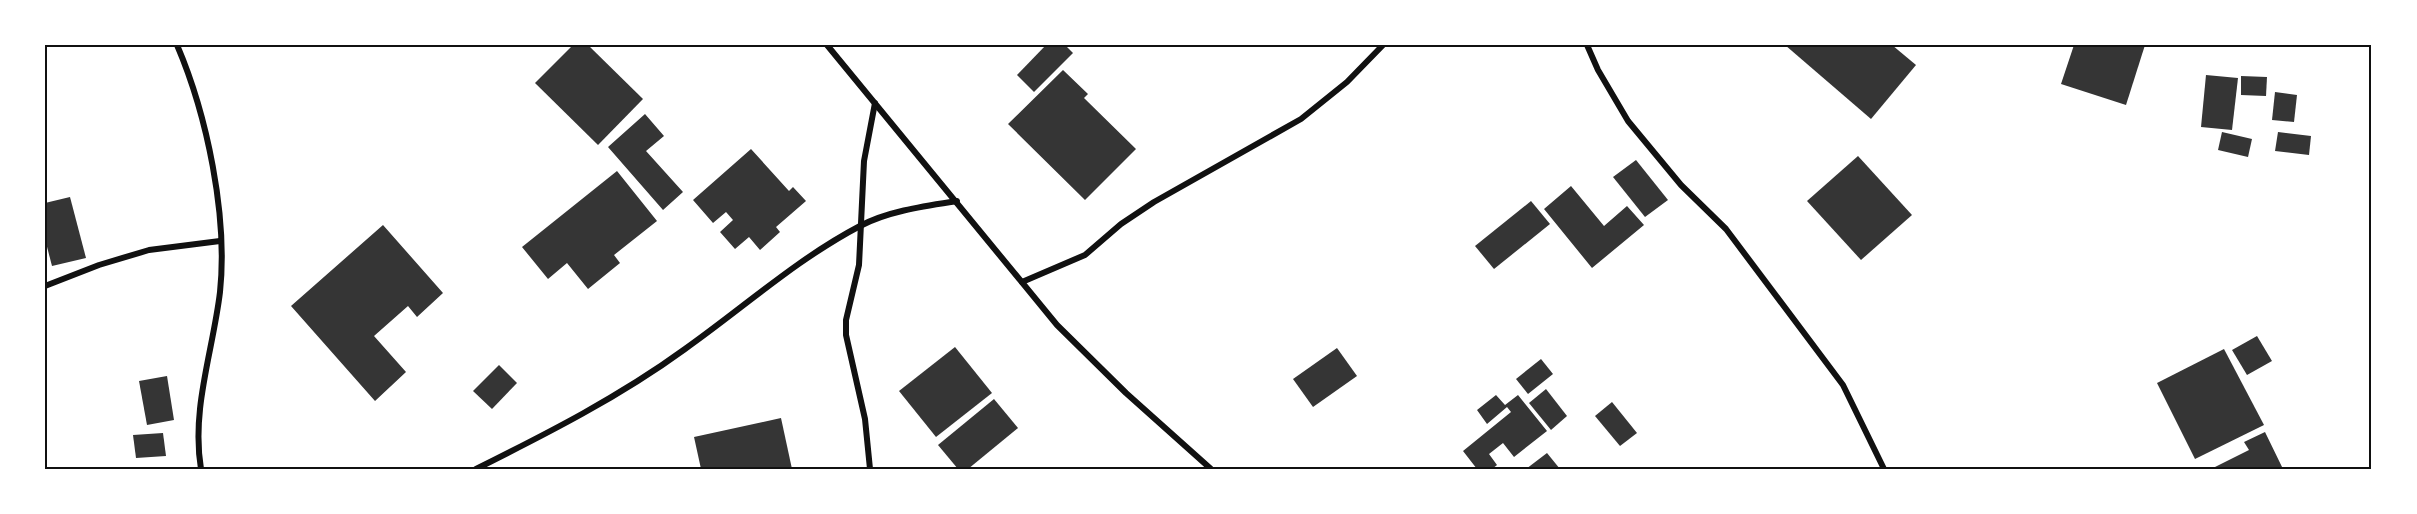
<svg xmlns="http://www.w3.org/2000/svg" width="2417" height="514" font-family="Literata,serif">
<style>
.building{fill:#353535}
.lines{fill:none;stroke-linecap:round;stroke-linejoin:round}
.minor{stroke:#111;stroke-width:6}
.neatline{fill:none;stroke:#111;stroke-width:2}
</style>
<rect width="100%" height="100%" fill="#fff"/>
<g class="building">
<path d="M573,45H588L643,99L598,145L535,83Z"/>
<path d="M1046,45H1065L1073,53L1034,92L1017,75Z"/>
<path d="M1785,45H1892L1916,65L1871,119Z"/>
<path d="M2074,45H2145L2126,105L2061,84Z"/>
<path d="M1063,70L1088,94L1084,98L1136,149L1085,200L1008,124Z"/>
<path d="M2206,75L2238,78L2232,130L2201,127Z"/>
<path d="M2241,76L2267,77L2266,96L2241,95Z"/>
<path d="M2275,92L2297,95L2294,122L2272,120Z"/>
<path d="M645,114L664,136L646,151L683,192L663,210L608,147Z"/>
<path d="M2222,132L2252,139L2248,157L2218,150Z"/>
<path d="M2278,132L2311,136L2309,155L2275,151Z"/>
<path d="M751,149L789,191L793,187L806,201L776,227L780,232L760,250L749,237L735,249L720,232L733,220L726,212L713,223L693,200Z"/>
<path d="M1858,156L1912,215L1861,260L1807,201Z"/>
<path d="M1636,160L1668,200L1645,217L1613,177Z"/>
<path d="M617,171L657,221L614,255L620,263L588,289L567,263L548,279L522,247Z"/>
<path d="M1571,186L1604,226L1627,206L1644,225L1592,268L1544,209Z"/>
<path d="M70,197L86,258L52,266L45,239V203Z"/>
<path d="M1531,201L1550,224L1494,269L1475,246Z"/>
<path d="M383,225L443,293L417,317L408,306L374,336L406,372L375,401L291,306Z"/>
<path d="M2257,336L2272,361L2247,375L2232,350Z"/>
<path d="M955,347L992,393L936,437L899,391Z"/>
<path d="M1337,348L1357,376L1313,407L1293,379Z"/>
<path d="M2224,349L2264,425L2195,459L2157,383Z"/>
<path d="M1541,359L1553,374L1528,394L1516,379Z"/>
<path d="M499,365L517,383L492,409L473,391Z"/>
<path d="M167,376L174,420L147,425L139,381Z"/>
<path d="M1546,389L1567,416L1551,430L1529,403Z"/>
<path d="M1496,395L1505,405L1518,395L1547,431L1514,457L1503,443L1489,454L1497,465L1492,469H1477L1463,451L1511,412L1507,407L1487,424L1477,410Z"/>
<path d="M994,399L1018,428L968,469H958L938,445Z"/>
<path d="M1612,402L1637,433L1620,446L1595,416Z"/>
<path d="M781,418L792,469H701L694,437Z"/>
<path d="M2265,432L2283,469H2211L2249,450L2244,442Z"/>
<path d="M163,433L166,456L136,458L133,435Z"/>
<path d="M1547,453L1560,469H1526Z"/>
</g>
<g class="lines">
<g class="minor">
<path d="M177,45C207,115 228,216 220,292C213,351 191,409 201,469"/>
<path d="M827,45L1057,325L1126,393L1211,469"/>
<path d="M1587,45L1598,70L1628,121L1681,185L1726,229L1843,385L1884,469"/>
<path d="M1022,282L1085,255L1121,224L1154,202L1301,119L1347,82L1383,45"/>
<path d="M45,286L99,265L149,250L220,241"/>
<path d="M476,469C548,433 619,397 685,349C743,308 797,259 860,226C888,211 925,206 957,201"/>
<path d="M870,469L865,419L846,335V320L859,265L864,161L875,103"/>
</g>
</g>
<rect width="2417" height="514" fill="none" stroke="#ffffff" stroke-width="93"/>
<rect x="46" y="46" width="2324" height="422" class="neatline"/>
</svg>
